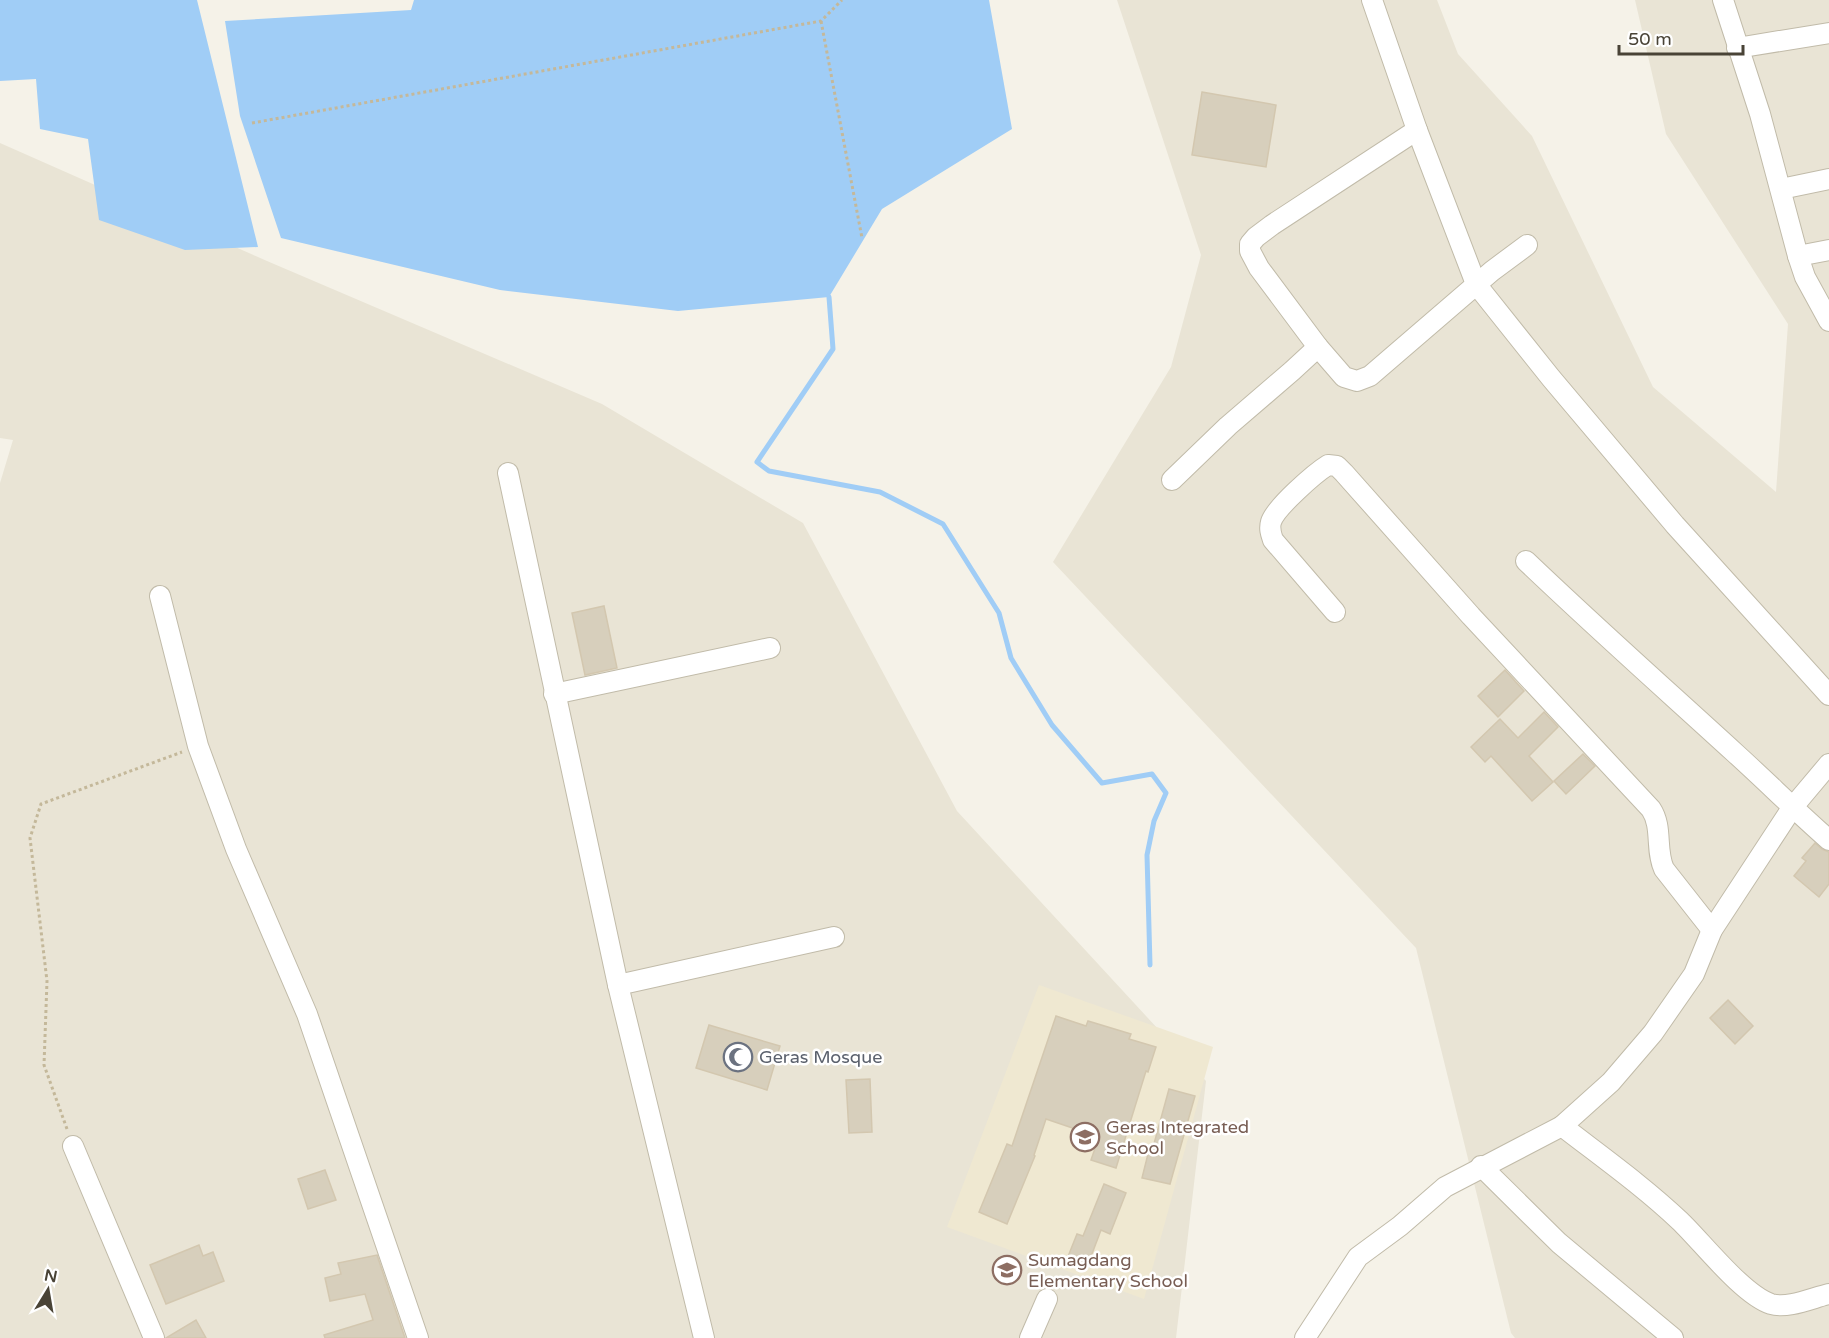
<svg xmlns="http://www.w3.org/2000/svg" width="1829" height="1338" font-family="'Varela Round',sans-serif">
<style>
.residential{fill:#e9e4d5}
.education{fill:#efe8d1}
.water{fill:#a0cdf6}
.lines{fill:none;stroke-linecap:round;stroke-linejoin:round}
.stream{stroke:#a0cdf6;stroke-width:5}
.building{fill:#d7cfbc;stroke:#d3c7af;stroke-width:1.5}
.minor-casing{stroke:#c1bba9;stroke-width:22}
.path{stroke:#c4b89a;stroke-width:3;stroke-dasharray:3 3;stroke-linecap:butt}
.minor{stroke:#fff;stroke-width:20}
.labels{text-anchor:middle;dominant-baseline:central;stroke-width:5;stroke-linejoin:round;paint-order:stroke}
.worship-label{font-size:18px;fill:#5b616d;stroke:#fff;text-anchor:start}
.education-label{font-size:18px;fill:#785e54;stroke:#fff;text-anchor:start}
</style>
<rect width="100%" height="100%" fill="#f5f2e8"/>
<g class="residential">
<path d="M1117,0H1437L1458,54L1532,136L1653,387L1776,492L1788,324L1666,134L1635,0H1829V1338H1515L1511,1333L1416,948L1053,562L1171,367L1201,255Z"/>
<path d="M0,143L267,261L602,404L803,523L957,811L1206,1081L1176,1338H0V483L13,440L0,438Z"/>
</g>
<path class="education" d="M1039,985L1213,1047L1144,1299L947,1227Z"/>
<g class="water">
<path d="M0,0H197L258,247L185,250L99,220L88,139L40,129L36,79L0,81Z"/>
<path d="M414,0H989L1012,129L882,209L829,297L678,311L500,290L281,238L240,116L225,21L411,10Z"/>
</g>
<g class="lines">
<path class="stream" d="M829,297L833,349L757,462L769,471L880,492L943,524L999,613L1011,658L1052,725L1102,783L1152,774L1166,793L1154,821L1147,855L1150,965"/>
</g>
<g class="building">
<path d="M1202,92L1276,105L1266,167L1192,155Z"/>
<path d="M604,606L617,668L585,675L572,613Z"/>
<path d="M1505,670L1524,691L1498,717L1478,696Z"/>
<path d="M1544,712L1558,727L1529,756L1553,782L1532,801L1491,756L1485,762L1471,747L1500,719L1518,738Z"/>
<path d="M1583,754L1595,766L1566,794L1554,781Z"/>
<path d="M1815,843L1822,849L1829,852V884L1819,897L1794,876L1806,861L1802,858Z"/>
<path d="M1728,1000L1753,1026L1735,1044L1710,1018Z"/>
<path d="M1056,1016L1086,1026L1088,1021L1131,1034L1129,1039L1156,1047L1148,1072L1146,1071L1116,1168L1091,1160L1099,1137L1046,1119L1034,1155L1035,1156L1007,1224L979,1212L1007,1144L1012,1146Z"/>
<path d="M709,1025L780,1046L767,1090L696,1068Z"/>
<path d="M870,1079L872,1132L849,1133L846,1080Z"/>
<path d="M1169,1089L1195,1096L1170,1184L1142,1178L1149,1150L1152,1151Z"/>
<path d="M325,1170L336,1200L308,1209L298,1179Z"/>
<path d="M1104,1184L1126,1193L1110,1234L1101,1230L1087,1267L1067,1259L1077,1234L1083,1236Z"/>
<path d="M199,1245L203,1256L213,1252L224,1281L166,1304L150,1265Z"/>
<path d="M377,1255L405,1338H325L324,1335L373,1320L365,1294L330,1301L325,1278L341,1274L338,1263Z"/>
<path d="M196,1320L206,1338H166Z"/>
</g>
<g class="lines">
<g class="minor-casing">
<g id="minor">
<path d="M1372,0L1417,130L1476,284L1551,378L1675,525L1829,695"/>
<path d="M1723,0L1760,114L1798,256L1805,277L1829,321"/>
<path d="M1737,48L1829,33"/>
<path d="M1417,130L1272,225L1256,237L1250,244V251L1259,268L1318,347L1344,377L1357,381L1370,376L1492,271L1527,245"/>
<path d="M1781,189L1829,179"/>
<path d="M1798,256L1829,250"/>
<path d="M508,473L618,985L704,1338"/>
<path d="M1172,480L1228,426L1292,371L1318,347"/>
<path d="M1526,561C1595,627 1665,689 1735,753C1767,782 1797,812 1829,840"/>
<path d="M160,596L198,746L236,849L307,1014L418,1338"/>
<path d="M1335,612L1273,540C1271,534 1269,529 1271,522C1275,508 1315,473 1328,465L1337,466L1344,473L1471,616L1651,809C1663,827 1655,850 1664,869L1712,930"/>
<path d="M554,694L770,648"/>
<path d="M618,985L834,937"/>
<path d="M1562,1126C1602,1157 1643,1186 1680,1221C1702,1242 1743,1295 1771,1304C1788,1309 1812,1298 1829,1294"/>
<path d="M73,1146L154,1338"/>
<path d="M1481,1166L1559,1243L1673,1338"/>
<path d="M1030,1338L1047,1299"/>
<path d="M1305,1338L1358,1257L1400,1226L1445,1187L1562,1126L1611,1082L1653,1033L1694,974L1712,930L1792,808L1829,764"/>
</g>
</g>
<g class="path">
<path d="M821,21L862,238"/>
<path d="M252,123L821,21L842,0"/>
<path d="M67,1129L44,1065L47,981L30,838L41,804L182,752"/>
</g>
<use href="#minor" class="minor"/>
</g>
<defs>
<g id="mosque-ring" transform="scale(1.5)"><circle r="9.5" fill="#fff" stroke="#6b7280" stroke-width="1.5"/><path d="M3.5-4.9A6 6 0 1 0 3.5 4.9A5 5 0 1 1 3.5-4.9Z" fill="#6b7280"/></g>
<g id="school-ring" transform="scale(1.5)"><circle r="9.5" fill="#fff" stroke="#8d6e63" stroke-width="1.5"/><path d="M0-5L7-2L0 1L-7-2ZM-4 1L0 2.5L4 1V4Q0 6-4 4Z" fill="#8d6e63"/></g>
</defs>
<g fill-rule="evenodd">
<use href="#mosque-ring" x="738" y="1057"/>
<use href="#school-ring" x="1085" y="1137"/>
<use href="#school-ring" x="1007" y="1270"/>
</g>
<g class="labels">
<g class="worship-label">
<text x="759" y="1057">Geras Mosque</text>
</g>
<g class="education-label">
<text x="1106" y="1127">Geras Integrated<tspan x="1106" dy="21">School</tspan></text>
<text x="1028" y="1260">Sumagdang<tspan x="1028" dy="21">Elementary School</tspan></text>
</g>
</g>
<g transform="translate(48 1290) rotate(11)" stroke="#ffffff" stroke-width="4.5" paint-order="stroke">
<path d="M0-4.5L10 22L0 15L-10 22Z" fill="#494336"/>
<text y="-9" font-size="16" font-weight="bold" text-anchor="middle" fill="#494336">N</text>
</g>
<path d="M1619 45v9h124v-9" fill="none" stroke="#494336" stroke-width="3"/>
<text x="1628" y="45" font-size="18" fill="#494336" stroke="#ffffff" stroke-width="4.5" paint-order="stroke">50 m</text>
</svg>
